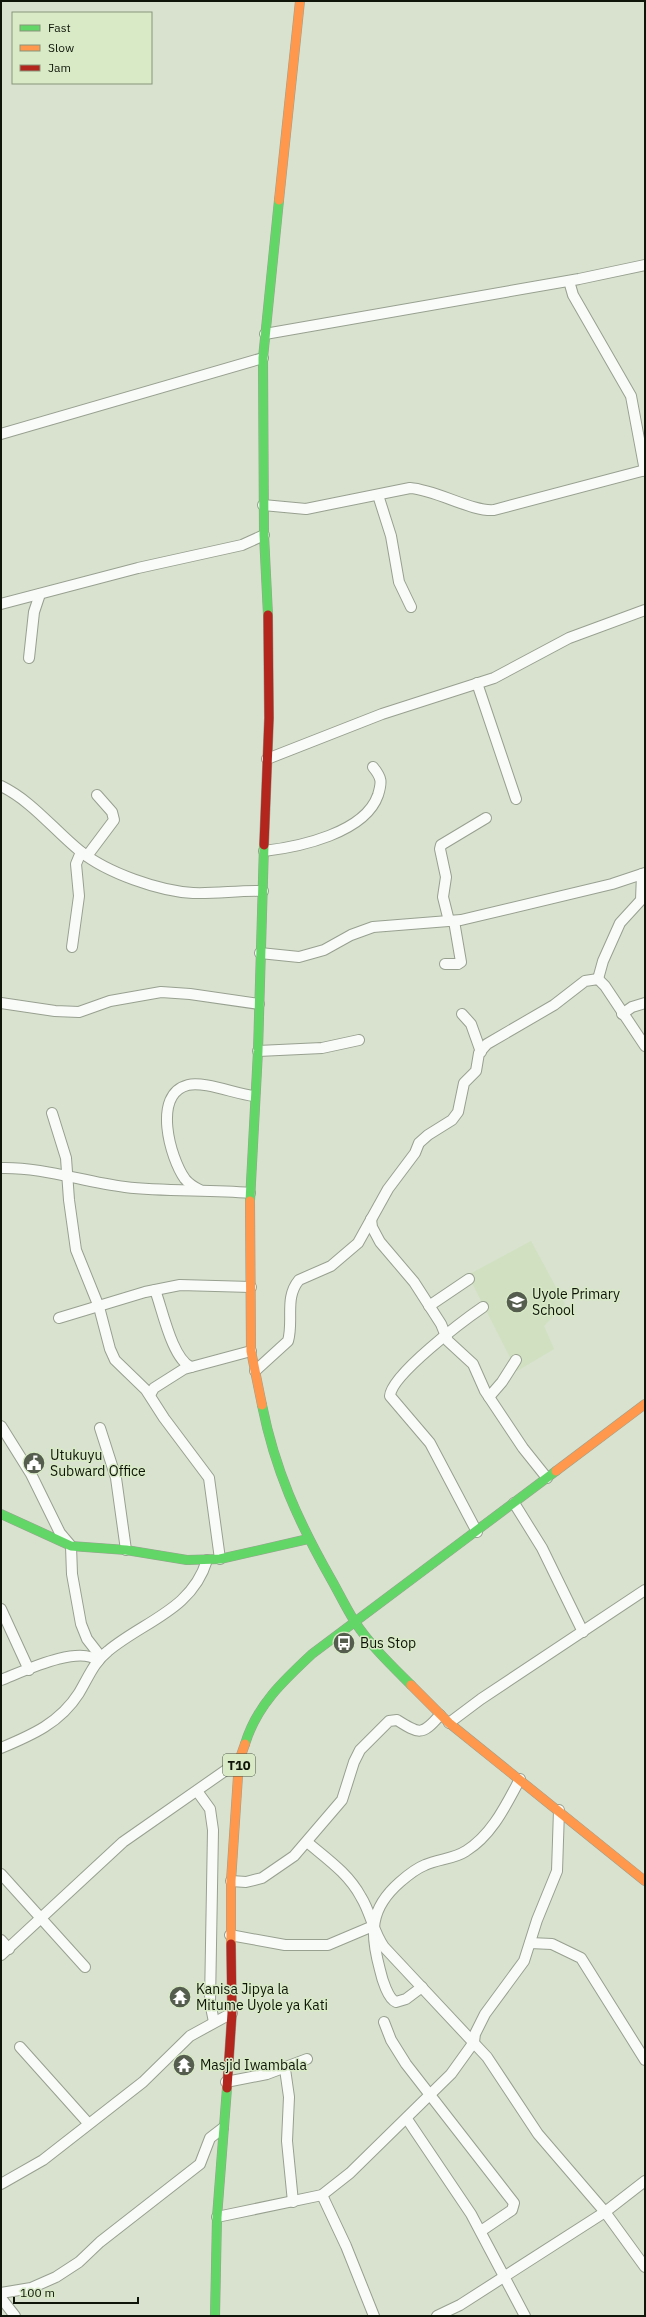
<svg xmlns="http://www.w3.org/2000/svg" width="646" height="2317" font-family="'IBM Plex Sans',sans-serif">
<style>
.built{fill:#d0e0c0}
.lines{fill:none;stroke-linecap:round;stroke-linejoin:round}
.street-casing{stroke:#98a090;stroke-width:12}
.fast-casing{stroke:#98a090;stroke-width:10}
.slow-casing{stroke:#98a090;stroke-width:10}
.jam-casing{stroke:#98a090;stroke-width:10}
.street{stroke:#f9fbf8;stroke-width:10}
.fast{stroke:#63d668;stroke-width:9}
.slow{stroke:#ff974d;stroke-width:9}
.jam{stroke:#b3261e;stroke-width:9}
.labels{text-anchor:middle;dominant-baseline:central;stroke-width:3;stroke-linejoin:round;paint-order:stroke}
.shield{fill:#d8eac6;stroke:#4b5542;stroke-width:1}
.shield-label{font-size:13px;font-weight:bold;fill:#0f1509}
.poi-label{font-size:14px;fill:#0f1509;stroke:#d8eac6;text-anchor:start}
</style>
<rect width="100%" height="100%" fill="#d8e2ce"/>
<path class="built" d="M531,1241L565,1304L544,1326L554,1349L517,1371L468,1275Z"/>
<g class="lines">
<g class="street-casing">
<g id="street">
<path d="M569,281L573,295L631,396L645,471"/>
<path d="M265,334L579,279L645,265"/>
<path d="M1,434L263,358"/>
<path d="M378,495L391,536L399,582L411,607"/>
<path d="M263,505L306,509L410,488C437,490 472,512 494,510L645,470"/>
<path d="M1,604L138,568L242,545L264,535"/>
<path d="M29,658L34,612L40,594"/>
<path d="M477,683L516,799"/>
<path d="M267,759L382,714L494,678L569,638L645,610"/>
<path d="M1,786C32,801 54,830 80,851C107,873 159,891 193,893C216,894 240,890 263,891"/>
<path d="M264,851C299,847 365,833 378,795C382,782 382,778 373,767"/>
<path d="M87,856L114,820L112,812L97,795"/>
<path d="M449,921L443,897L446,877L440,849L441,845L486,818"/>
<path d="M72,947L79,896L76,864L81,852"/>
<path d="M260,953L299,957L324,950L351,935L373,927L461,920L612,884L645,873"/>
<path d="M445,964H458L461,962L454,921"/>
<path d="M598,979L603,961L620,923L641,900L642,874"/>
<path d="M1,1003L55,1011L79,1012L110,1001L161,992L190,994L259,1004"/>
<path d="M462,1014L471,1024L481,1052"/>
<path d="M622,1014L632,1007L645,1003"/>
<path d="M258,1051L322,1048L359,1040"/>
<path d="M52,1113L66,1158L69,1200L76,1250L99,1307L110,1349L115,1360L146,1390L164,1418L209,1478L220,1559"/>
<path d="M1,1168C44,1167 83,1182 125,1187C166,1192 209,1189 250,1193"/>
<path d="M200,1190C194,1187 189,1184 185,1179C170,1158 152,1094 188,1085C204,1081 236,1094 254,1096"/>
<path d="M371,1219L372,1227L380,1242L414,1282L441,1324L448,1341L473,1364L485,1391L523,1448L547,1478"/>
<path d="M155,1290C162,1308 172,1359 191,1367"/>
<path d="M429,1306L469,1279"/>
<path d="M59,1318L145,1292L180,1285L251,1287"/>
<path d="M255,1371L288,1341C294,1320 284,1298 299,1280L331,1266L358,1243L388,1189L415,1153L419,1143L428,1135L452,1120L458,1112L464,1083L476,1071L479,1053L487,1044L554,1005L585,981L598,979L605,986L645,1046"/>
<path d="M150,1395L154,1388L184,1369L251,1351"/>
<path d="M489,1397L502,1382L516,1360"/>
<path d="M1,1426L31,1474L60,1533L71,1546L72,1574L81,1624L87,1639L101,1657"/>
<path d="M100,1428L116,1478L126,1550"/>
<path d="M514,1503L542,1548L583,1632"/>
<path d="M477,1532L430,1443L390,1396C391,1375 464,1320 483,1307"/>
<path d="M1,1609L29,1670"/>
<path d="M1,1680C22,1672 79,1644 98,1661"/>
<path d="M449,1723L481,1699L645,1590"/>
<path d="M1,1748C32,1735 60,1723 79,1693C88,1678 94,1662 108,1651C144,1621 192,1610 207,1560"/>
<path d="M197,1791L210,1809L213,1830L210,2002L214,2022"/>
<path d="M307,1842C327,1859 348,1873 361,1897C371,1913 373,1932 384,1947L487,2057L538,2134L605,2212L645,2267"/>
<path d="M1,1874L85,1967"/>
<path d="M231,1881L246,1882L262,1878L294,1856L342,1800L354,1762L360,1750L389,1721L397,1720C419,1734 422,1736 440,1715"/>
<path d="M230,1935L285,1945H328L373,1926"/>
<path d="M1,1940L9,1949"/>
<path d="M530,1943L552,1944L581,1958L645,2060"/>
<path d="M1,1955L123,1842L239,1761"/>
<path d="M422,1987L406,1999L396,2002C388,1999 382,1979 380,1970C370,1933 369,1909 400,1882C408,1875 415,1869 425,1865C438,1859 454,1859 466,1851C492,1835 506,1805 520,1779"/>
<path d="M384,2022L391,2040L406,2064L514,2203L512,2210L481,2231"/>
<path d="M20,2047L88,2123"/>
<path d="M285,2069L289,2097L287,2141L293,2202"/>
<path d="M226,2082L267,2074L307,2059"/>
<path d="M407,2119L471,2214L525,2316"/>
<path d="M1,2184L43,2160L143,2082L190,2036L232,2013"/>
<path d="M322,2195L346,2246L374,2316"/>
<path d="M217,2217L322,2195L350,2173L451,2074L474,2042L475,2034L485,2014L524,1961L537,1920L557,1871L559,1810"/>
<path d="M1,2293L31,2288L56,2277L79,2262L100,2242L200,2164L210,2138L223,2128"/>
<path d="M1,2298L15,2316"/>
<path d="M437,2316L460,2305L605,2212L645,2181"/>
</g>
</g>
<g class="fast-casing">
<g id="fast">
<path d="M268,615L264,535L263,358L279,200"/>
<path d="M250,1201L258,1051L264,845"/>
<path d="M262,1405C275,1470 298,1521 331,1579C339,1593 346,1608 355,1622C370,1645 391,1665 411,1685"/>
<path d="M1,1514L71,1546L126,1550L187,1560L220,1559L308,1539"/>
<path d="M245,1744C257,1705 283,1681 312,1654L556,1471"/>
<path d="M215,2316L217,2217L227,2088"/>
</g>
</g>
<g class="slow-casing">
<g id="slow">
<path d="M279,200L300,1"/>
<path d="M250,1201L251,1351L262,1405"/>
<path d="M556,1471L645,1404"/>
<path d="M411,1685L449,1723L645,1881"/>
<path d="M231,1944V1881L239,1761L245,1744"/>
</g>
</g>
<g class="jam-casing">
<g id="jam">
<path d="M264,845L269,718L268,615"/>
<path d="M227,2088L232,2013L231,1944"/>
</g>
</g>
<use href="#street" class="street"/>
<use href="#fast" class="fast"/>
<use href="#slow" class="slow"/>
<use href="#jam" class="jam"/>
</g>
<defs>
<g id="school-disc" transform="scale(1.15)"><circle r="9.5" fill="#555d4e" stroke="#d8eac6"/><path d="M0-5L7-2L0 1L-7-2ZM-4 1L0 2.5L4 1V4Q0 6-4 4Z" fill="#fff"/></g>
<g id="civic-disc" transform="scale(1.15)"><circle r="9.5" fill="#555d4e" stroke="#d8eac6"/><path d="M-.6-6.5H3V-4.5H.6V-3L4-1V1h2V6H-6V1h2V-1L-.6-3ZM-1.2 2.5V6h2.4V2.5Z" fill="#fff"/></g>
<g id="bus-disc" transform="scale(1.15)"><circle r="9.5" fill="#555d4e" stroke="#d8eac6"/><path d="M-5-6H5V4H4V6H2V4H-2V6H-4V4H-5ZM-3.5-4V0h7V-4ZM-3.5 1.2v1.5H-2V1.2ZM2 1.2v1.5H3.5V1.2Z" fill="#fff"/></g>
<g id="temple-disc" transform="scale(1.15)"><circle r="9.5" fill="#555d4e" stroke="#d8eac6"/><path d="M0-6L5-2H3V0L6.5 2.5H4V6H1.5V3h-3V6H-4V2.5H-6.5L-3 0V-2H-5Z" fill="#fff"/></g>
</defs>
<g fill-rule="evenodd">
<use href="#school-disc" x="517" y="1302"/>
<use href="#civic-disc" x="34" y="1463"/>
<use href="#bus-disc" x="344" y="1643"/>
<use href="#temple-disc" x="180" y="1997"/>
<use href="#temple-disc" x="184" y="2065"/>
</g>
<g class="labels">
<rect class="shield" x="223" y="1754" width="32" height="22" rx="3"/>
<g class="shield-label">
<text x="239" y="1765">T10</text>
</g>
<g class="poi-label">
<text x="532" y="1294">Uyole Primary<tspan x="532" dy="16">School</tspan></text>
<text x="50" y="1455">Utukuyu<tspan x="50" dy="16">Subward Office</tspan></text>
<text x="360" y="1643">Bus Stop</text>
<text x="196" y="1989">Kanisa Jipya la<tspan x="196" dy="16">Mitume Uyole ya Kati</tspan></text>
<text x="200" y="2065">Masjid Iwambala</text>
</g>
</g>
<rect width="646" height="2317" fill="none" stroke="#0f1509" stroke-width="4"/>
<rect x="12" y="12" width="140" height="72" fill="#d8eac6" stroke="#88957a"/>
<rect x="20" y="25" width="20" height="6" fill="#63d668" stroke="#88957a"/>
<text x="48" y="32" font-size="12" fill="#0f1509">Fast</text>
<rect x="20" y="45" width="20" height="6" fill="#ff974d" stroke="#88957a"/>
<text x="48" y="52" font-size="12" fill="#0f1509">Slow</text>
<rect x="20" y="65" width="20" height="6" fill="#b3261e" stroke="#88957a"/>
<text x="48" y="72" font-size="12" fill="#0f1509">Jam</text>
<path d="M14 2297v6h124v-6" fill="none" stroke="#0f1509" stroke-width="2"/>
<text x="20" y="2297" font-size="12" fill="#0f1509" stroke="#d8eac6" stroke-width="3" paint-order="stroke">100 m</text>
</svg>
